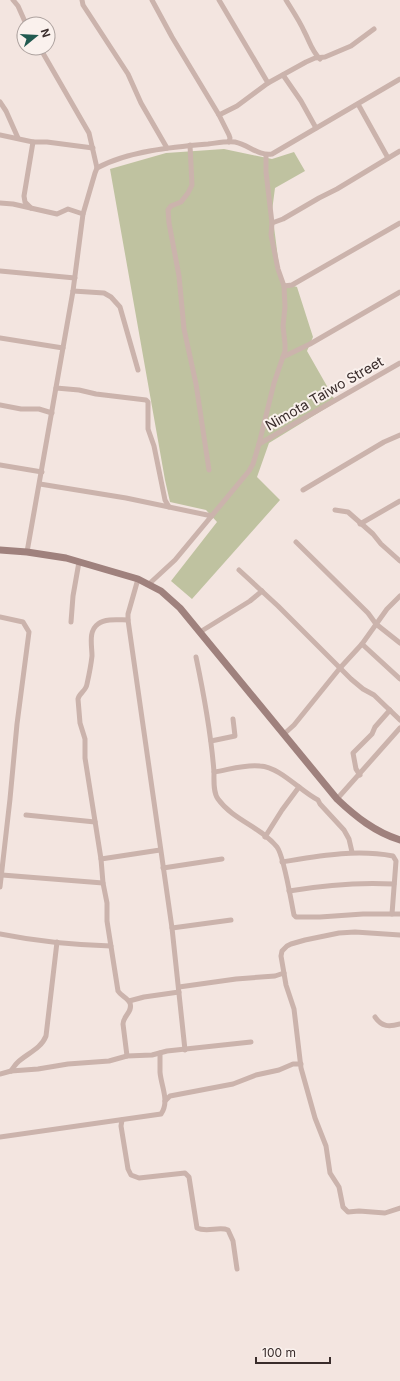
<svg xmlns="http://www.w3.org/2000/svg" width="400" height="1381" font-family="Inter,sans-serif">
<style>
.green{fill:#bfc2a0}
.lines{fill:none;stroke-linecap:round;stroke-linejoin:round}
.street{stroke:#cbb3ac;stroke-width:5}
.secondary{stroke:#9f817d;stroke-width:7}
.labels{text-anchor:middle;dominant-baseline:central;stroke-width:4;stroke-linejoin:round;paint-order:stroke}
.street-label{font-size:14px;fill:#392c2b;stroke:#faf1ed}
</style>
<rect width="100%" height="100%" fill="#f3e5e0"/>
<path class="green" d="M224,149L272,159L294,152L305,171L275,188L272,211L281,282L297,287L313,337L307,351L336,402L269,443L257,477L280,500L192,599L171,581L217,522L206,510L170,502L165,480L110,169L166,153Z"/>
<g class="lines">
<g class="street">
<path d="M13,0L18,6L26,24"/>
<path d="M82,0L83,5L128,74L141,103L167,148"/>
<path d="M152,0L172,37L219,115L229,135L230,138L229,142"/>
<path d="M219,0L268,83"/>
<path d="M286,0C292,10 299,20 304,31C310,42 311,50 320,59"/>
<path d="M40,48L89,133L97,168"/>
<path d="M283,75L301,101L316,128"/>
<path d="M0,102L6,111L18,138"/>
<path d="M358,104L388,158"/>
<path d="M219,115L237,106L268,83L306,62L315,58L325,57L351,46L374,29"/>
<path d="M0,135L33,142H47L93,148"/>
<path d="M190,145L192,185L188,193L181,202L171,206L168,210L169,223L179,276L184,329L196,384L209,470"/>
<path d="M0,203L13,204L57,214L68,209L83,214"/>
<path d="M31,208L25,202L24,196L33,142"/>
<path d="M272,223L283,219L319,198L337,189L400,151"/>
<path d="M0,271L75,278"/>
<path d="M284,286L292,285L400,223"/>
<path d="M73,291L104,293L111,297L120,307L138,370"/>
<path d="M0,338L63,348"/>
<path d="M283,357L310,344L400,292"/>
<path d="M56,388L79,390L96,394L146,400L148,402V429L154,446L165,500L169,507"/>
<path d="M0,405L21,409H39L52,413"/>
<path d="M259,444L400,363"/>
<path d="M0,465L42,472"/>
<path d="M40,484L126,498L212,516"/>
<path d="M303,490L384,442L400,435"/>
<path d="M335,510L348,512L373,534L381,544L400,561"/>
<path d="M360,524L400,501"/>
<path d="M296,542L368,613L376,624L400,643"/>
<path d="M27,552L73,291L83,214L95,173L97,168C128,151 173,147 208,144C217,143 226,141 235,142C249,145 258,156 272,154L400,79"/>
<path d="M239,570L278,606L351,679L363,689L374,695L400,720"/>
<path d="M138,579L128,614V620L172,928L185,1050"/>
<path d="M149,584L175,560L249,471L253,464L259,444L274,383L285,351V344L283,326L285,307L284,286L278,269L271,235L272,223L266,172V155"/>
<path d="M0,617L23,622L29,632L17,724L10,799L0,887"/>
<path d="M71,622L73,596L79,562"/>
<path d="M200,632L250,601L262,591"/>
<path d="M362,644L400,679"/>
<path d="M196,657C204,695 211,733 214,772C214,780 213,792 218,799C233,820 261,827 277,847C284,856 291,901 294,915L296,917H320L363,914H400"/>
<path d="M284,734L294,725L340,668L362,644L387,609L400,596"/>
<path d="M211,741L235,736L233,719"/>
<path d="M214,772C228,770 245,764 260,766C280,767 300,791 318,800L320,804L344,830L349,839L352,852"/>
<path d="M360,775L356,769L353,753L372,734L375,727L390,710"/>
<path d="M337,799L400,728"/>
<path d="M26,815L95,822"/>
<path d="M265,837L282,810L299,787"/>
<path d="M101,859L160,850"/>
<path d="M282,862C319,856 355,849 393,856L396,861L392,914"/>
<path d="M163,868L222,859"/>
<path d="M2,875L103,883"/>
<path d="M289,891C324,885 358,882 394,884"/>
<path d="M172,928L231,920"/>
<path d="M0,934C35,941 75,945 111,946"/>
<path d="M400,935L355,932L339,933L305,940L291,944L287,946L282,951L281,956L286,985L294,1009L301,1068L315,1118L326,1146L330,1173L339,1187L343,1207L348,1212L359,1211L385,1213L400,1208"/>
<path d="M179,987L236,979L275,976L284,973"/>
<path d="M129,1001L144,997L179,992"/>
<path d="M375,1017C382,1027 389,1027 400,1024"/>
<path d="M127,1056L123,1024C123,1016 133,1012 130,1003C128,998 121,996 118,991L107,921V903L103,883L101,859L85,758V739L80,723L78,699C79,693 86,691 87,684C89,675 91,665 92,656C92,646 88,631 98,624C106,618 119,620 128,620"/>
<path d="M11,1071C13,1068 15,1065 17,1063C26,1054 41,1049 46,1036L57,942"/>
<path d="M0,1074L11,1071L38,1069L68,1064L109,1061L127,1056L152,1055L167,1051L251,1042"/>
<path d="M165,1101L170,1096L233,1084L256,1075L279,1070L293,1064H301"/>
<path d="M122,1120L121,1126L128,1169L131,1175L139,1178L185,1173L189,1177L197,1228C207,1233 219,1226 228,1230L233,1241L237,1269"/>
<path d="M0,1137L161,1114C170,1101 161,1086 160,1072C160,1066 160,1059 160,1053"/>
</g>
<path class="secondary" d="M0,550L27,552L66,558L138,579L161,591L180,608L337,799C356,817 375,832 400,840"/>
</g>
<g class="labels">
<g class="street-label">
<text transform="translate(324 393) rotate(-30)">Nimota Taiwo Street</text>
</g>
</g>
<g transform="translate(36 36) rotate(72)"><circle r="19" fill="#faf1ed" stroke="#ada29f"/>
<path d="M0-3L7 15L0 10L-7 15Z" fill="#215a50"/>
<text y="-6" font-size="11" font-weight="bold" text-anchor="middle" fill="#392c2b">N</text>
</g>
<path d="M256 1357v6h74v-6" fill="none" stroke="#392c2b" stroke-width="2"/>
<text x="262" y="1357" font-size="12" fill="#392c2b" stroke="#faf1ed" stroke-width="3" paint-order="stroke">100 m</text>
</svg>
